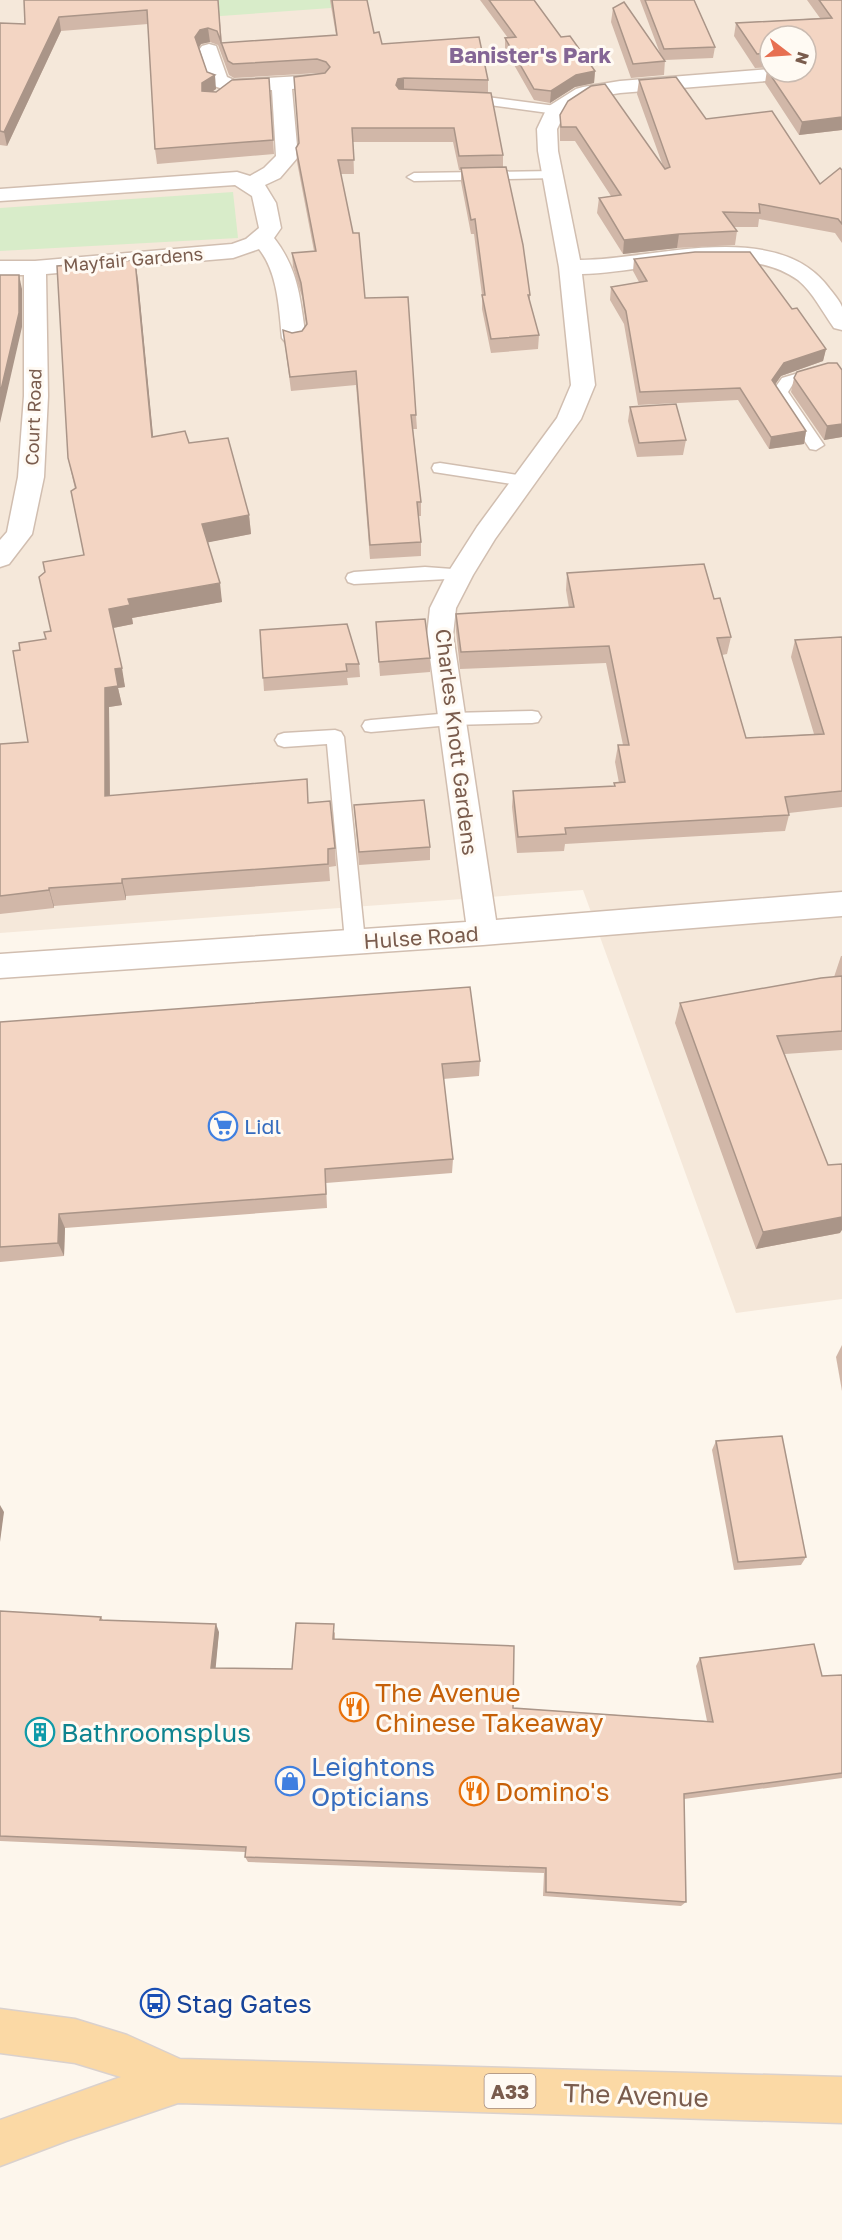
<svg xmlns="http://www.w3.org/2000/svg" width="842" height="2240" font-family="'Golos Text',sans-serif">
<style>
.residential{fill:#f5e8da;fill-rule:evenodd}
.green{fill:#d8ecc9}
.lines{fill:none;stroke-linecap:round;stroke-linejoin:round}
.lane-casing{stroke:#d1beb0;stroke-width:3}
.street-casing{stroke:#d1beb0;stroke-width:3}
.primary-casing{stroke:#dad1cd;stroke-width:3}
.lane{fill:#fff;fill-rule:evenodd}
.street{fill:#fff;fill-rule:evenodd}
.primary{fill:#fbd9a5;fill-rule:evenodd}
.wall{fill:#d1b7a8}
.shaded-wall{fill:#aa9588}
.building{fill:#f3d5c3;stroke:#aa9588;stroke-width:1.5}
.labels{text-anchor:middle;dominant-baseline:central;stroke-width:6;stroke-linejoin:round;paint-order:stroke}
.far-street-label{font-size:18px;fill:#7a5c4d;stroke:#fffaf3}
.shield{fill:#fffaf3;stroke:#a28b7f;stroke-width:1.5}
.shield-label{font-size:20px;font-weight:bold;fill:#7a5c4d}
.street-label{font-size:21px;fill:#7a5c4d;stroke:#fffaf3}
.shop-label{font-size:21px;fill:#366cbe;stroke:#fffaf3;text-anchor:start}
.far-district-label{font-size:22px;font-weight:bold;fill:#846695;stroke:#fffaf3}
.near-food-label{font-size:26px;fill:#c56008;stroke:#fffaf3;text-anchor:start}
.near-culture-label{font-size:26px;fill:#0d838f;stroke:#fffaf3;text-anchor:start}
.near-shop-label{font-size:26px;fill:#366cbe;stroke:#fffaf3;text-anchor:start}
.near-transit-label{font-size:26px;fill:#164399;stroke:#fffaf3;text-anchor:start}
.near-street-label{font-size:26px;fill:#7a5c4d;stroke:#fffaf3}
</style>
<rect width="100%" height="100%" fill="#fdf6ec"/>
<path class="residential" d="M0,0H842V1299L736,1313L583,890L0,933ZM770,36H806V72H770Z"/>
<g class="green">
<path d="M201,0H372L331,4V8L207,17Z"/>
<path d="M233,192L238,238L0,251V208Z"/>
</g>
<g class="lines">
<g class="lane-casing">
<g id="lane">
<path d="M464,94L556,106L563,110L556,114L459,101L458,98L459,95Z"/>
<path d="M553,171L558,172L560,175L558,178L414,181L407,177L414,173Z"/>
<path d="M819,367L827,372L824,375L793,384L788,392L824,445L816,450L810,449L772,392L782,378Z"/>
<path d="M440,463L524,476L532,481L524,486L434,472L432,468L434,464Z"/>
<path d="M425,567L466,570L468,574L466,578L354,584L348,582L346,578L348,574L354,572Z"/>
<path d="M532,711L538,712L541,717L538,722L532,723L451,725L371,732L365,731L362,726L365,721L371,720L451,713Z"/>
<path d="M335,730L341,732L344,737L365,941L362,946L355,949L348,946L345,941L327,744L284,747L278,745L275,740L278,735L284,733Z"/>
</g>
</g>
<g class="street-casing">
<g id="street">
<path d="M209,44L216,46L227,77L234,80L318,75L325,77L328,81L325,85L292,89L298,157L280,178L265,185L276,203L281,228L274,238C299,270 300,299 306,338L302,343L294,345L286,343L282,338C279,309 278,273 259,249L233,258L46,274L48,396L44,477L32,534L9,564L0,567V540L7,532L18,477L24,396V275H0V261H35L232,244L246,239L259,228L252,196L235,185L0,201V189L237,172L250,176L264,168L276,156L272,90L232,92L211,85L199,50L202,46Z"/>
<path d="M770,69V72L801,73L798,77L791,79L620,93L589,98L565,113L557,129L558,151L580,260C653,260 777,217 829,288C833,293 840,301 842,307C842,314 842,323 842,330L834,328C823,313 813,292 798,280C742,240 647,273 582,274L595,385L581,419L495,539L473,575L456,608L453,635L496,920L842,892V916L483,945L0,978V954L466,922L427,635L430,608L447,574L477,527L557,418L571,385L559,267L538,151L537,129L546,110L549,106L576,89L583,87L620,81Z"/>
</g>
</g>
<g class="primary-casing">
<path id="primary" d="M0,2009L75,2019L127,2035L180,2059L842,2077V2123L178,2103L66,2141L0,2166V2120L121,2077L75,2063L0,2053Z"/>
</g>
<use href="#lane" class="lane"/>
<use href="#street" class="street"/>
<use href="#primary" class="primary"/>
</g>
<g class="wall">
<path d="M24,0H218L222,43L336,35L330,0H367L374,33L382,44L488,80V92L503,155V167L530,295V302L539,335L538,349L491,353L482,309V295L474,234H471L461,182V170H459L453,142H353L354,174H341L365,298L416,415L417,429H413L421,502V516H418L421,542V556L370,559L356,385L291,391L283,330L292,333L302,331L306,325L302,297L293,267L292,253L314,251L297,162L296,148L299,143L321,74L318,73L234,78L229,75L218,45L210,42L201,44L199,47L207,72L216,89L212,92H216L269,78L274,154L157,164L155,149L148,24L61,31L7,146L0,145V23L25,24Z"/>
<path d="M480,0H534L561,37L595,71L594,83L575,87L550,103L534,100L505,49V38H508Z"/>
<path d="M640,0H694L715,47L713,58L665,60L664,75L631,78L611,22L613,8L661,56Z"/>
<path d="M807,0H842V130L799,135L765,83L767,70L806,72V36H770V67L755,68L734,36L736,23L820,18Z"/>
<path d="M639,80L820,184L842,170V243L835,233L759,219L758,227H733L737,231L735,245L677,248L623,254L597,213L599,198L611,196L575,141H560V115L663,166L637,94Z"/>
<path d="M634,259L792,309L826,349L823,361L781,376L775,384L806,431L804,444L769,449L738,400L638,405L624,324L610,300L611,287L639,282L633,271Z"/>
<path d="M138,280L153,436L189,443L249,515L251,534L208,542L222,602L132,618L133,624L113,628L125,687L118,688L122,705L109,707L110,796L308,803L335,848L336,866L329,867L330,881L126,896V900L54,906V908L0,914V744L28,742L20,650L46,639L51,631L84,555L75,489L68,458Z"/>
<path d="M842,370V437L824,440L791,392L794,378Z"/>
<path d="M630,407L686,440L683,455L637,457L628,421Z"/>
<path d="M567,573L714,599L731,637L727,654L722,655L746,738L814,734L791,657L795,640L842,637V807L789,813V815L785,831L565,844L564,851L517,853L512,807L513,791L614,786V783H619L615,762L618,745H623L606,663L460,669L456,631V614L569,608L566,590Z"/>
<path d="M376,622L430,658V672L380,676Z"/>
<path d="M260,630L359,664L360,677L347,678L348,685L264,691Z"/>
<path d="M354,805L430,847V860L359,865Z"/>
<path d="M841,956H842V1050L785,1054L840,1233L756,1249L675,1023L680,1003L834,977Z"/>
<path d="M0,1022L480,1061L479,1076L443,1079L453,1159L452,1173L326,1183L327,1208L65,1228L64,1256L0,1262Z"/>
<path d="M842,1345V1391L836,1357Z"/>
<path d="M716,1441L806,1557L801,1565L734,1570L712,1450Z"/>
<path d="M0,1611L101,1617L103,1620L219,1632L215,1668L292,1669L335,1632V1639L513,1708L707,1721L696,1666L700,1658L822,1676L842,1675V1778L684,1799L686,1902L681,1906L543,1896L544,1873L248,1862L245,1857V1852L0,1841Z"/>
</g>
<g class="shaded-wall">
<path d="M59,17L61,31L7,146L4,132Z"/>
<path d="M208,28L210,42L201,44L197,51L195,37L200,30Z"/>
<path d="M595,71L594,83L575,87L550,103L551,91L576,75Z"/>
<path d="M215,75L216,89L204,97L202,91V83Z"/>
<path d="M404,78V92L396,99V85L398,79Z"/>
<path d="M842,117V130L799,135L802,122Z"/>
<path d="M679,234L677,248L623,254L624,240Z"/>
<path d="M135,260L138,280L155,456L152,437Z"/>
<path d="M19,275L22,289V327L0,423V394Z"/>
<path d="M826,349L823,361L781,376L770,392L772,380L784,363Z"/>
<path d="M842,424V437L824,440L827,426Z"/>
<path d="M806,431L804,444L769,449L771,437Z"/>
<path d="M249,515L251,534L205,543L202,524Z"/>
<path d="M220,583L222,602L132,618L133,624L113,628L109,609L128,599Z"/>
<path d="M122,668L125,687L118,688L122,705L109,707L110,814L105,796V688L115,669Z"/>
<path d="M122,879L126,896V900L122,883Z"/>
<path d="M49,888L54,906V908L49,890Z"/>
<path d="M59,1214L65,1228L64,1256L58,1243Z"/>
<path d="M842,1217V1230L840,1233L756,1249L763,1232Z"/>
<path d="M0,1505L4,1512L0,1542Z"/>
<path d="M216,1624L219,1632L215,1675L211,1668Z"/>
</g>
<g class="building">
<path d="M24,0H218L221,43L337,35L332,0H367L374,33L379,32L382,44L479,37L488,80L404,78L398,79L396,85L399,89L491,93L503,155L459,156L454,128H352L354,160H338L353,233H359L365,298L408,297L416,415H411L421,502H417L421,542L370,545L356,371L290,377L283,330L292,333L302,331L307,324L301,283L292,253L316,251L296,148L299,143L294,77L325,73L330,67L326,62L317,59L233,64L228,61L217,31L208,28L200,30L195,37L207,72L215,75L202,83V91L216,92L232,80L269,78L273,140L155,149L147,10L59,17L4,132L0,131V23L25,24Z"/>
<path d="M489,0H534L561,37L570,36L595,71L576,75L551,91L534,89L505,38L516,37Z"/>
<path d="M645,0H694L715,47L664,49Z"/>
<path d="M819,0H842V117L802,122L767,70H770V72H806V36H770V53L757,54L736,23L832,18Z"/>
<path d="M624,2L665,61L633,64L613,8Z"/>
<path d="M676,77L706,119L772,111L820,184L840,168L842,170V224L838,219L759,204L760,213L723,212L737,231L679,234L624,240L599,198L621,195L576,127H561L560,115L568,101L591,86L605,84L665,169L670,167L639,80Z"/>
<path d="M506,167L523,245L530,295H528L539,335L491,339L482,295H485L475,219L471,220L461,168Z"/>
<path d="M695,252H750L792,309L797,308L826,349L784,363L772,380L806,431L771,437L740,388L640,392L626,311L611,287L647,281L634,259Z"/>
<path d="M135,260L152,437L185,431L189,443L228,438L249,515L202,524L220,583L128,599L130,605L109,609L122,668L115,669L118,686L105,688V796L307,779L308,803L330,801L335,848L328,849V864L122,879V883L49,888V890L0,896V744L28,742L13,651L20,650L19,643L46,639L44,632L51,631L39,577L45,572L43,562L84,555L71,491L76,488L68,458L57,266Z"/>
<path d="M0,275H19V313L0,394Z"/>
<path d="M828,363H837L842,370V424L827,426L794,378L797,372Z"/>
<path d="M676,404L686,440L639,443L630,407Z"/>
<path d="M704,564L714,599L720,598L731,637L717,638L746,738L824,734L795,640L842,637V791L785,797L789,815L565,828L566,834L518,837L513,791L615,786L614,783L625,782L618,745H629L609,646L461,652L456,614L574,607L567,573Z"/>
<path d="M425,619L430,658L379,662L376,622Z"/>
<path d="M347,624L359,664H346L347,671L263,678L260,630Z"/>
<path d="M424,800L430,847L359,852L354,805Z"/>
<path d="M842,976V1031L777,1036L828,1165L842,1164V1217L763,1232L680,1003L821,978Z"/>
<path d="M470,987L480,1061L442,1064L453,1159L325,1169L326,1194L59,1214L58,1243L0,1247V1022Z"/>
<path d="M782,1436L806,1557L738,1562L716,1441Z"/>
<path d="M0,1611L101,1617L100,1620L216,1624L211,1668L292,1669L296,1623L334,1624L333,1639L514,1646L513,1708L713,1722L700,1658L814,1644L822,1676L842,1675V1773L684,1794L686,1902L546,1892V1868L245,1857L246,1847L0,1836Z"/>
</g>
<defs>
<g id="supermarket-ring" transform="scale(1.5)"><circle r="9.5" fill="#fffaf3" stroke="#3f7fe0" stroke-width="1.5"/><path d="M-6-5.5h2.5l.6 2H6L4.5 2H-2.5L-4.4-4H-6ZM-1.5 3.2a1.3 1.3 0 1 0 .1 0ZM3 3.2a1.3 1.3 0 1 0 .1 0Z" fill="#3f7fe0"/></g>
<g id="restaurant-ring" transform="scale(1.5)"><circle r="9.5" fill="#fffaf3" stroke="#e8710a" stroke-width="1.5"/><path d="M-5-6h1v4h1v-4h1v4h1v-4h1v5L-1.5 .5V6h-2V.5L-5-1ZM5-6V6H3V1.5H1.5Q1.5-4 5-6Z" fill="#e8710a"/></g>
<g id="building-ring" transform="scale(1.5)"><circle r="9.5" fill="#fffaf3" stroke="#0f9aa8" stroke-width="1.5"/><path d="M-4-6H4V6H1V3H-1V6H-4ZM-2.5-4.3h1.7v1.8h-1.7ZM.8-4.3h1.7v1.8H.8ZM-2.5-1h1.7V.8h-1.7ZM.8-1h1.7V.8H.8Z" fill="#0f9aa8"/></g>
<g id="shop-ring" transform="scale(1.5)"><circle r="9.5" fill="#fffaf3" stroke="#3f7fe0" stroke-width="1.5"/><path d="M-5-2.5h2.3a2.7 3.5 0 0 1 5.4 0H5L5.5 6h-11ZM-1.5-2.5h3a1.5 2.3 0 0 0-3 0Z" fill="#3f7fe0"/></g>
<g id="bus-ring" transform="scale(1.5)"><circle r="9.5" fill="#fffaf3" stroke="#1a4fb4" stroke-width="1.5"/><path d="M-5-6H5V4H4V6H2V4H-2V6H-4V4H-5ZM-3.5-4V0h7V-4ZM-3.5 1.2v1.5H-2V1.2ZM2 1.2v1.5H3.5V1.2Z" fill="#1a4fb4"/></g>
</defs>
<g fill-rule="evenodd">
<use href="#supermarket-ring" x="223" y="1126"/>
<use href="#restaurant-ring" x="354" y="1707"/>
<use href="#building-ring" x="40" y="1732"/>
<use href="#shop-ring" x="290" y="1781"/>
<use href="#restaurant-ring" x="474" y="1791"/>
<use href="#bus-ring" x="155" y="2003"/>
</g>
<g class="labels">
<g class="far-street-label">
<text transform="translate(133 259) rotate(-5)">Mayfair Gardens</text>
<text transform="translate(33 417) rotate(-88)">Court Road</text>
</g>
<rect class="shield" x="484.5" y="2074" width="51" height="34" rx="4.5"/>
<g class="shield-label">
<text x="510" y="2091">A33</text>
</g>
<g class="street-label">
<text transform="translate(457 742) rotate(83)">Charles Knott Gardens</text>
<text transform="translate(421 937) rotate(-4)">Hulse Road</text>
</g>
<g class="shop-label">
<text x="244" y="1126">Lidl</text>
</g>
<g class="far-district-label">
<text x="530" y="54">Banister's Park</text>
</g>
<g class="near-food-label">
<text x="375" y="1692">The Avenue<tspan x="375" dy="30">Chinese Takeaway</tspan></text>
<text x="495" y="1791">Domino's</text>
</g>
<g class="near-culture-label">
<text x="61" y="1732">Bathroomsplus</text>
</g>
<g class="near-shop-label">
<text x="311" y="1766">Leightons<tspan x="311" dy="30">Opticians</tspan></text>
</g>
<g class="near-transit-label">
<text x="176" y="2003">Stag Gates</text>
</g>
<g class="near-street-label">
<text transform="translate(636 2095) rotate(2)">The Avenue</text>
</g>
</g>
<g transform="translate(788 54) rotate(107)"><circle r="28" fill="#fffaf3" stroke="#cabbb1" stroke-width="1.5"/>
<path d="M0-4.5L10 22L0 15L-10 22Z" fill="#e76f51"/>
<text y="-9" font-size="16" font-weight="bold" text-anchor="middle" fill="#7a5c4d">N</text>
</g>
</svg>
